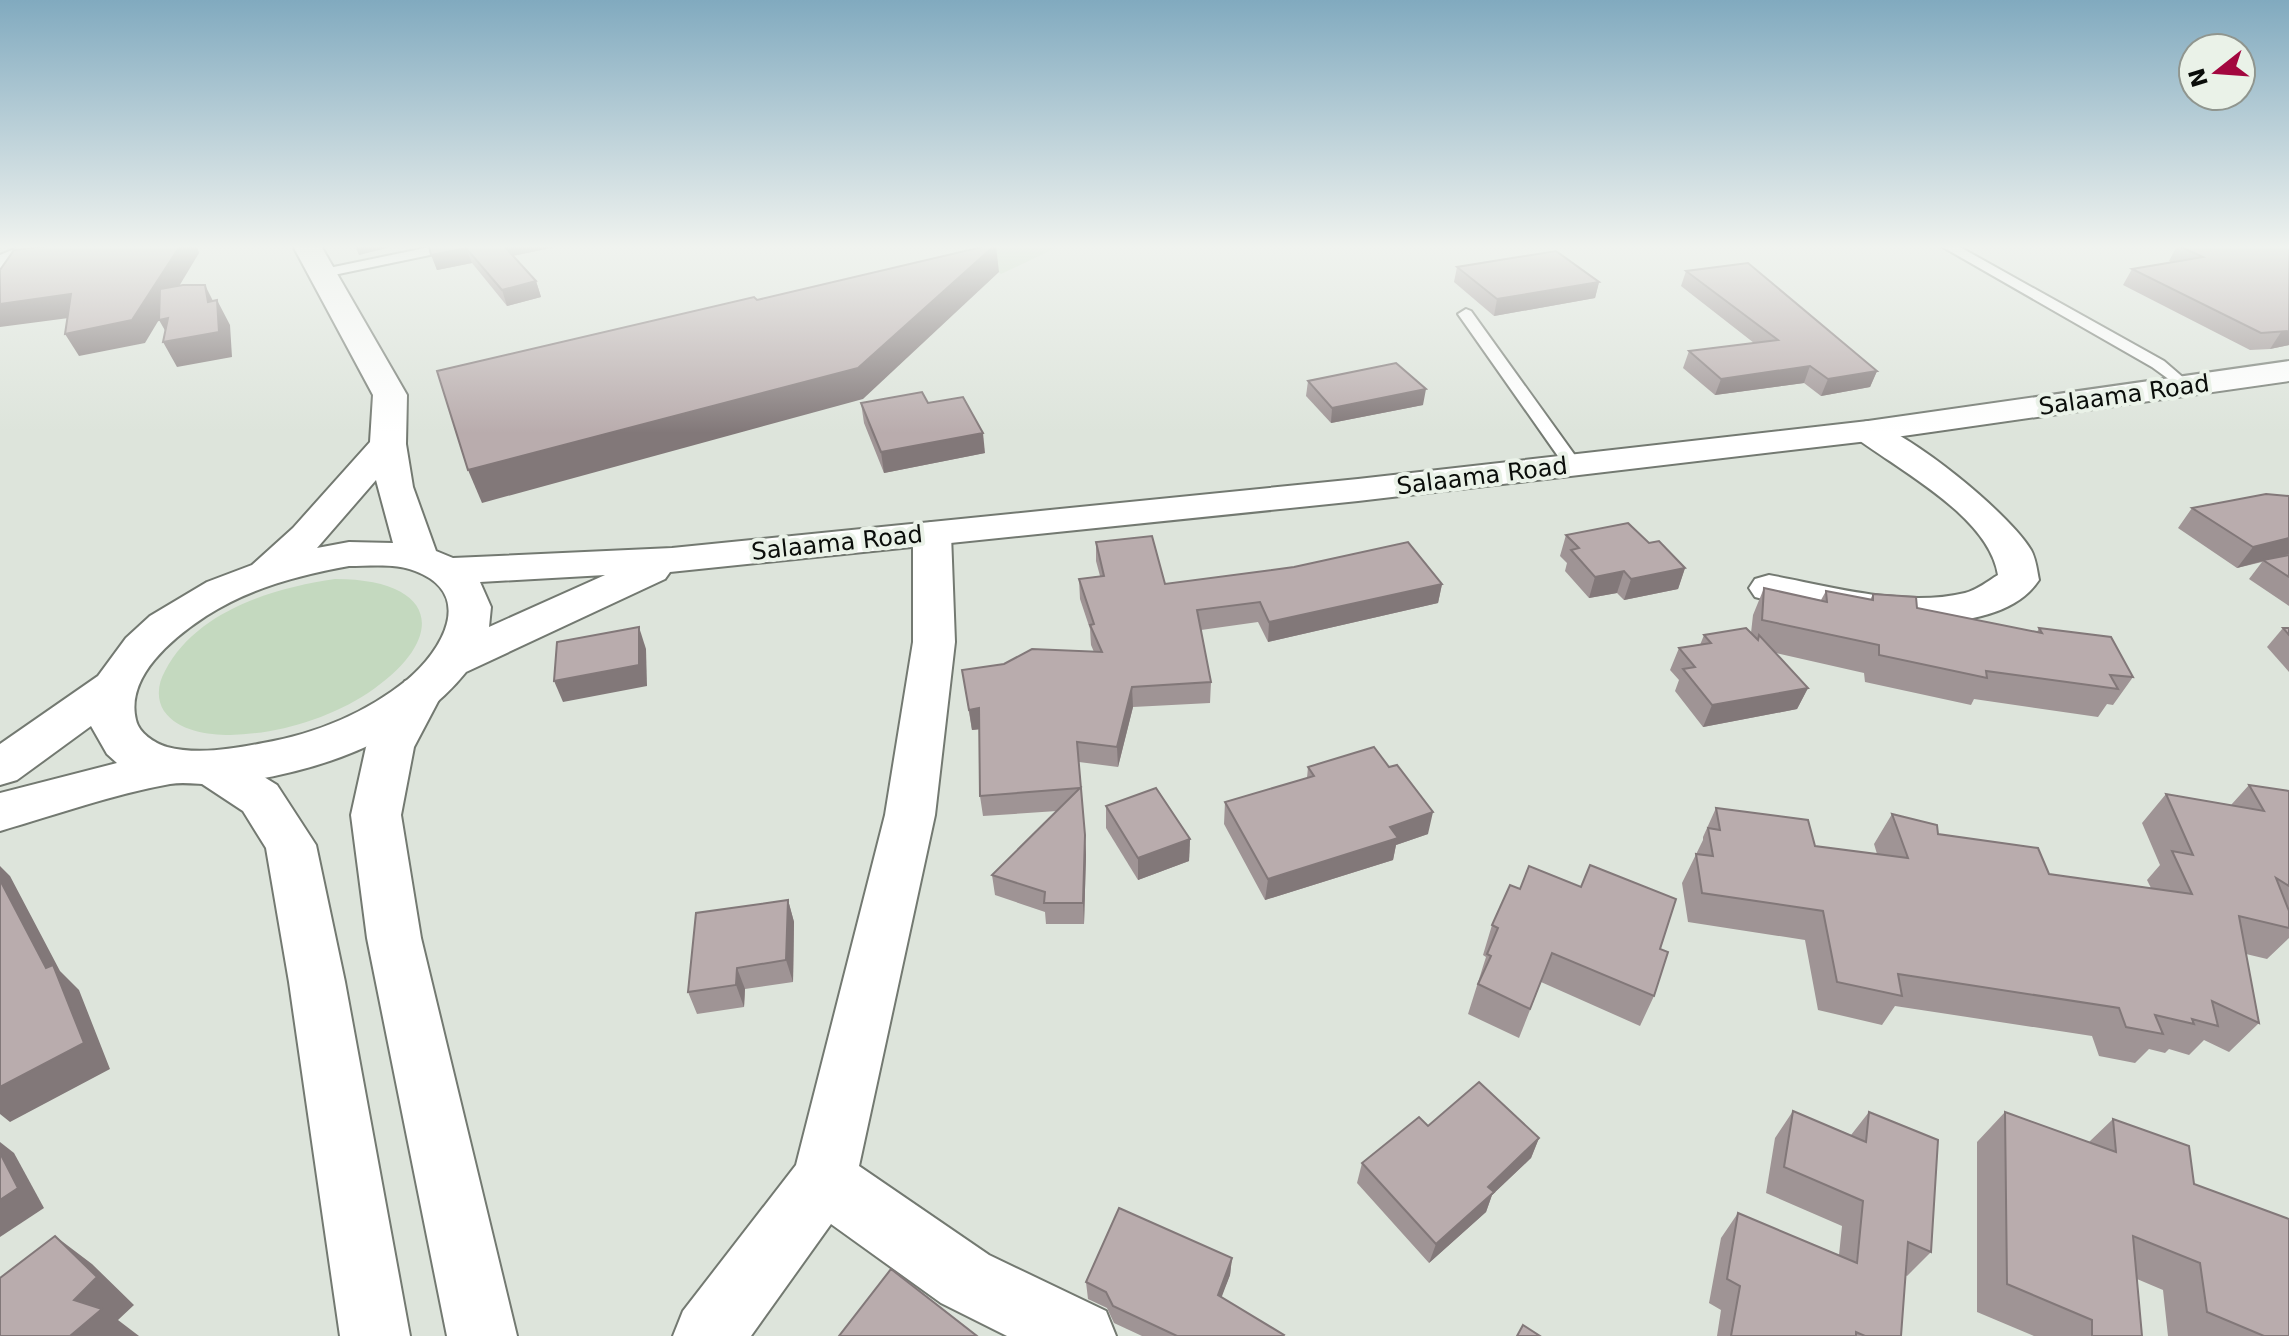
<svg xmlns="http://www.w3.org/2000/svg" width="2289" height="1336" font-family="'DejaVu Sans',sans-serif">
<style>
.green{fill:#c4d9bf}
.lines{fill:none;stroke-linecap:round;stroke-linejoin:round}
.lane-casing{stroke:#737971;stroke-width:4}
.street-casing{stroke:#737971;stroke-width:4}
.secondary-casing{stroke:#737971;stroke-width:4}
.highway-casing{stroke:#737971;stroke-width:4}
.lane{fill:#fff;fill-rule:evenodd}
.street{fill:#fff;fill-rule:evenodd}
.secondary{fill:#fff;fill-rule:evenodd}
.highway{fill:#fff;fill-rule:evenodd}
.wall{fill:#9f9495}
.shaded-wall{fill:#827879}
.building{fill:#b9acad;stroke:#827879;stroke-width:2}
.labels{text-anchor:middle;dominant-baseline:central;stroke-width:8;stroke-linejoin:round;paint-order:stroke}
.street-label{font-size:24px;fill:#0a0d0a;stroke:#eaf2e8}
</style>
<rect width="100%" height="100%" fill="#dde4db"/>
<g class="green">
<path d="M969,246H1060L1001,274Z"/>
<path d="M335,579C438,579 450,638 368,693C328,719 278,734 230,735C208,735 178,731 164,711C156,699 158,683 165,671C196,611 273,588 335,579Z"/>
</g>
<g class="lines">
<g class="lane-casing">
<g id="lane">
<path d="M435,246H461L454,250L324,277L317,273L324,269Z"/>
<path d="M1941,246H1958L2164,361L2193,386L2185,391L2152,367Z"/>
<path d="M1466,309L1471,311L1579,461L1582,465L1579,469H1567L1458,314Z"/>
</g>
</g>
<g class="street-casing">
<g id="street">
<path d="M22,246H62C53,259 33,257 21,266C12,272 11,278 0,281V255Z"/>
<path d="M1868,421C1908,431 2009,513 2031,550C2036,559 2037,570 2039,580C1992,651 1824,615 1755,597L1749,588L1755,579L1769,575C1830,586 1903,608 1965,593C1977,590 1988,581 1998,575C1989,517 1901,471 1856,438L1851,431L1856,424Z"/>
<path d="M932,522L946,526L951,534L955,642L935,815L859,1166L989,1255L1106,1311L1116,1336H1007L941,1303L831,1224L751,1336H673L683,1311L796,1165L885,815L913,642V534L918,526Z"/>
</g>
</g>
<g class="secondary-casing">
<path id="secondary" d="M293,246H321L407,395L406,444L413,487L436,551L453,558L672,548L1358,479L1868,421L2289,361V381L1868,441L1358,501L670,572L665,579L466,672C409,743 312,774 224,784C206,786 187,781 170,784C114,794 55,815 0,831V793L117,763L107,754L91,726L17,780L0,785V744L98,676L126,638L150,616L207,582L252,565L293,528L370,442L373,395ZM376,480L393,543L349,542L317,548ZM349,566C370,566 396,563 415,571C476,594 442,651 407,680C366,713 315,734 263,743C233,749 197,755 167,747C154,743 139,733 136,720C125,676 174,637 206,616C250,588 299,575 349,566ZM605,575L489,627L491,607L480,582Z"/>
</g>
<g class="highway-casing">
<g id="highway">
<path d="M421,677L437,681L443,692L414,747L401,815L421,938L517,1336H447L367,938L351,815L366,747L405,681Z"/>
<path d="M213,751L230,756L277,785L316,845L345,982L410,1336H340L289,982L266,848L243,811L196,780L189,768L196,756Z"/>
</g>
</g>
<use href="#lane" class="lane"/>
<use href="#street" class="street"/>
<use href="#secondary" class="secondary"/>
<use href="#highway" class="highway"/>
</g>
<g class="wall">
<path d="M429,246H561L513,256L536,281L541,297L507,306L472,263L437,270Z"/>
<path d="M2177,246H2289V345L2270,349L2250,350L2123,285L2132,269L2171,262L2169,261Z"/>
<path d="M1457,267L1599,282L1595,298L1494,316L1454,282Z"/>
<path d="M1686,271L1877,371L1870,387L1821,396L1804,383L1715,395L1683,368L1689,351L1754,343L1681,286Z"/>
<path d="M1308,381L1423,405L1331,423L1306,396Z"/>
<path d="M861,403H928L985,453L884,473L864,423Z"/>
<path d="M2192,508L2289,555V606L2249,579L2262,562L2237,568L2178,528Z"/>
<path d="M1566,535L1649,543L1685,568L1678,589L1624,600L1617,593L1589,598L1565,571L1567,563L1560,556Z"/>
<path d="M1096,542L1165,584H1442L1438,603L1268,642L1258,622L1201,630L1211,682L1210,703L1133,707L1118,767L1079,762L1086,855L1084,924H1046L1045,912L995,895L992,875L1057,811L983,816L980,796V729L972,730L962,670L1094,652L1091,645L1090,629L1080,599L1079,579L1100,576L1096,561Z"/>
<path d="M1764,588L1821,600L1826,591L1870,600L1873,594L1917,608L2037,632L2039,628L2133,677L2113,705L2107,704L2098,717L1974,699L1971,705L1865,682L1864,673L1776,653L1808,688L1797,709L1703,727L1675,691L1679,680L1670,670L1679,648L1700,645L1704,635L1751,633L1753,615Z"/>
<path d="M2283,628H2289V672L2267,647Z"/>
<path d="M1308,767L1428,834L1396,845L1393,860L1265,900L1224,824L1225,802L1307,778Z"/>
<path d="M2249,785L2289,791V938L2267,959L2246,954L2259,1023L2229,1052L2204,1040L2189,1055L2169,1049L2165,1053L2149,1049L2135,1063L2099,1056L2092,1036L1895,1006L1882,1025L1818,1010L1805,940L1688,922L1682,883L1703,840V837L1716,808L1815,846L1877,854L1874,844L1892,814L1938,834L2049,874L2151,888L2147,880L2160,865L2142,823L2166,794L2231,805Z"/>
<path d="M1106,806L1190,839L1189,861L1138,880L1106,828Z"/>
<path d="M788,900L794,922L793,982L745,989L744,1007L697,1014L688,992Z"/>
<path d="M1492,925L1660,949L1654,996L1640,1026L1541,982L1519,1038L1468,1014L1486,957L1483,955Z"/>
<path d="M1793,1111L1851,1135L1869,1112L1931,1252L1907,1276L1905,1275L1901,1336H1717L1721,1310L1709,1303L1721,1238L1738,1213L1839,1255L1842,1226L1766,1193L1775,1138Z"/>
<path d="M2005,1112L2089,1142L2113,1119L2194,1184L2289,1336H2168L2163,1290L2137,1279L2142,1336H2034L1977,1312V1142Z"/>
<path d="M1428,1126L1539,1138L1531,1158L1492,1195L1486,1212L1429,1263L1357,1183L1362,1163Z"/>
<path d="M1232,1258L1230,1275L1221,1297L1284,1336H1142L1114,1323L1107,1308L1088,1299L1086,1282Z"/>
</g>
<g class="shaded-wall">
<path d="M180,246H197L199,253L145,343L79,356L65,334Z"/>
<path d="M355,246H395L359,255Z"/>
<path d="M502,246H561L506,257Z"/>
<path d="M994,246H996L999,272L863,399L482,503L468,470Z"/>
<path d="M466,248L472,263L437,270L431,255Z"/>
<path d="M536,281L541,297L507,306L502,290Z"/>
<path d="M1599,282L1595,298L1494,316L1497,299Z"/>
<path d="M205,285L217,309V300L230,325L232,357L177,367L163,342L171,341L159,320L208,302Z"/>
<path d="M71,294L84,316L0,327V304Z"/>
<path d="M2289,331V345L2270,349L2281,332Z"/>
<path d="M1810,366L1804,383L1715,395L1721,379Z"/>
<path d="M1877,371L1870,387L1821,396L1828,379Z"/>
<path d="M1426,389L1423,405L1331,423L1332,408Z"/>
<path d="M983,433L985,453L884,473L881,452Z"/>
<path d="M2289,538V554L2237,568L2253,547Z"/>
<path d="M1685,568L1678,589L1624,600L1631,579Z"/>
<path d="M1624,571L1617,593L1589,598L1595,577Z"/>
<path d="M1442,584L1438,603L1268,642L1269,622Z"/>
<path d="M639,627L646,649L647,686L563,702L554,681Z"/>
<path d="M1132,687L1133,707L1118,767L1117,747Z"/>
<path d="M1808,688L1797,709L1703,727L1712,705Z"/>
<path d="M979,708L982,729L972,730L969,710Z"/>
<path d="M1433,812L1428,834L1396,845L1393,860L1265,900L1268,879L1390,827Z"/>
<path d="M1085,835L1086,855L1084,924L1083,903Z"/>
<path d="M1190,839L1189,861L1138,880V858Z"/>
<path d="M0,866L10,876L60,971L79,990L110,1069L10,1122L0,1114V1087L46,968L0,880Z"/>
<path d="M788,900L794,922L793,982L786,960Z"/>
<path d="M737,968L745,989L744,1007L736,985Z"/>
<path d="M1539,1138L1531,1158L1492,1195L1486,1212L1429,1263L1436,1244L1488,1187Z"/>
<path d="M0,1142L14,1153L44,1208L0,1237Z"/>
<path d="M55,1236L92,1264L134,1305L118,1320L139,1336H70L74,1300Z"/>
<path d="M1232,1258L1230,1275L1216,1312L1218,1295Z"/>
</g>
<g class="building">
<path d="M50,246H180L132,320L65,334L71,294L0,304V270L14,250Z"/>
<path d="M429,246H504L536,281L502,290L466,248L431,255Z"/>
<path d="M986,246H994L858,368L468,470L437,371L754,297L757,300Z"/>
<path d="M2179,246H2289V331L2261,333L2132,269L2203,257Z"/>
<path d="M1556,251L1599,282L1497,299L1457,267Z"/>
<path d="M1748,263L1877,371L1828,379L1810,366L1721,379L1689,351L1778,340L1686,271Z"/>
<path d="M183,285H205L208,302L217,300L219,332L163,342L168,318L159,320L160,289Z"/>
<path d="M1396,363L1426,389L1332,408L1308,381Z"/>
<path d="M922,392L928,403L963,397L983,433L881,452L861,403Z"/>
<path d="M2266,494L2289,496V538L2253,547L2192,508Z"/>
<path d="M1628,523L1649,543L1659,541L1685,568L1631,579L1624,571L1595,577L1571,550L1579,548L1566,535Z"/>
<path d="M1152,536L1165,584L1294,567L1408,542L1442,584L1269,622L1260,602L1197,610L1211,682L1132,687L1117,747L1077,742L1085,835L1083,903H1044L1045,892L992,875L1080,788L980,796L979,708L969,710L962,670L1004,664L1032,649L1102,652L1090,625L1094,624L1079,579L1104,576L1096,542Z"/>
<path d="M2289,555V577L2263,560Z"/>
<path d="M1764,588L1827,602L1826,591L1873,600V594L1916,597L1917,608L2042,633L2039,628L2111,637L2133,677L2110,675L2118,689L1986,671L1987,678L1879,655V645L1762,620Z"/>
<path d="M639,627V665L554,681L557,642Z"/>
<path d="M1746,628L1758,640L1759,635L1808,688L1712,705L1683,669L1695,667L1679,648L1711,643L1704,635Z"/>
<path d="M2283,628H2289V635Z"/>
<path d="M1374,747L1389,767L1397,765L1433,812L1390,827L1398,838L1268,879L1225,802L1314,776L1308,767Z"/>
<path d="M2249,785L2289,791V886L2276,878L2289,911V928L2239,916L2259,1023L2212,1001L2218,1026L2192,1019L2194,1024L2155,1015L2163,1034L2126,1027L2119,1008L1898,974L1902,996L1837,982L1823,911L1702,893L1696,854L1713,856L1708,828L1720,830L1716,808L1808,820L1815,846L1908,858L1892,814L1937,825L1938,834L2038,848L2049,874L2192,894L2172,851L2193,855L2166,794L2264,811Z"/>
<path d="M1156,788L1190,839L1138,858L1106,806Z"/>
<path d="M1590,865L1676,899L1660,949L1668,952L1654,996L1552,953L1530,1009L1478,984L1491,956L1487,954L1498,928L1492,925L1510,885L1520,889L1529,866L1581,887Z"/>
<path d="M0,880L46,968L53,965L84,1043L0,1087Z"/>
<path d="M788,900L786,960L737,968L736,985L688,992L696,913Z"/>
<path d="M1479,1082L1539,1138L1488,1187L1494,1192L1436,1244L1362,1163L1419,1117L1428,1126Z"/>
<path d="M1793,1111L1866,1142L1869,1112L1938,1140L1931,1252L1908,1242L1901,1336H1865L1856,1332V1336H1731L1740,1286L1727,1279L1738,1213L1857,1263L1863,1201L1784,1167Z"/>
<path d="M2005,1112L2116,1152L2113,1119L2189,1146L2194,1184L2289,1219V1336H2264L2207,1312L2200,1263L2133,1236L2142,1336H2092V1320L2007,1284Z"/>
<path d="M0,1153L18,1188L0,1200Z"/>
<path d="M1119,1208L1232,1258L1218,1295L1284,1335L1283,1336H1177L1113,1306L1106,1292L1086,1282Z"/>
<path d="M55,1236L97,1277L74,1300L102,1309L70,1336H0V1278Z"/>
<path d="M891,1269L977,1336H839Z"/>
<path d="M1523,1325L1540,1336H1517Z"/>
</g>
<linearGradient id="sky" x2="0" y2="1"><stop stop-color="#81aabf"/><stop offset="0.57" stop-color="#f0f3ef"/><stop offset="1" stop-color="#f0f3ef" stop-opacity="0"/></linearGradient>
<rect width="2289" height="433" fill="url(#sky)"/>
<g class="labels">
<g class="street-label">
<text transform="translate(2124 395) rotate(-8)">Salaama Road</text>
<text transform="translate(1482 476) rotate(-7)">Salaama Road</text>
<text transform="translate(837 543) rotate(-6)">Salaama Road</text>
</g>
</g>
<g transform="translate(2217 72) rotate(253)"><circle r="38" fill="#eaf2e8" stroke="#90968f" stroke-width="2"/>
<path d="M0-6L14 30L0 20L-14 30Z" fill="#a3073f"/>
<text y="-12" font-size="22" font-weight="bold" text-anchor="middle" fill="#0a0d0a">N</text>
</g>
</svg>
